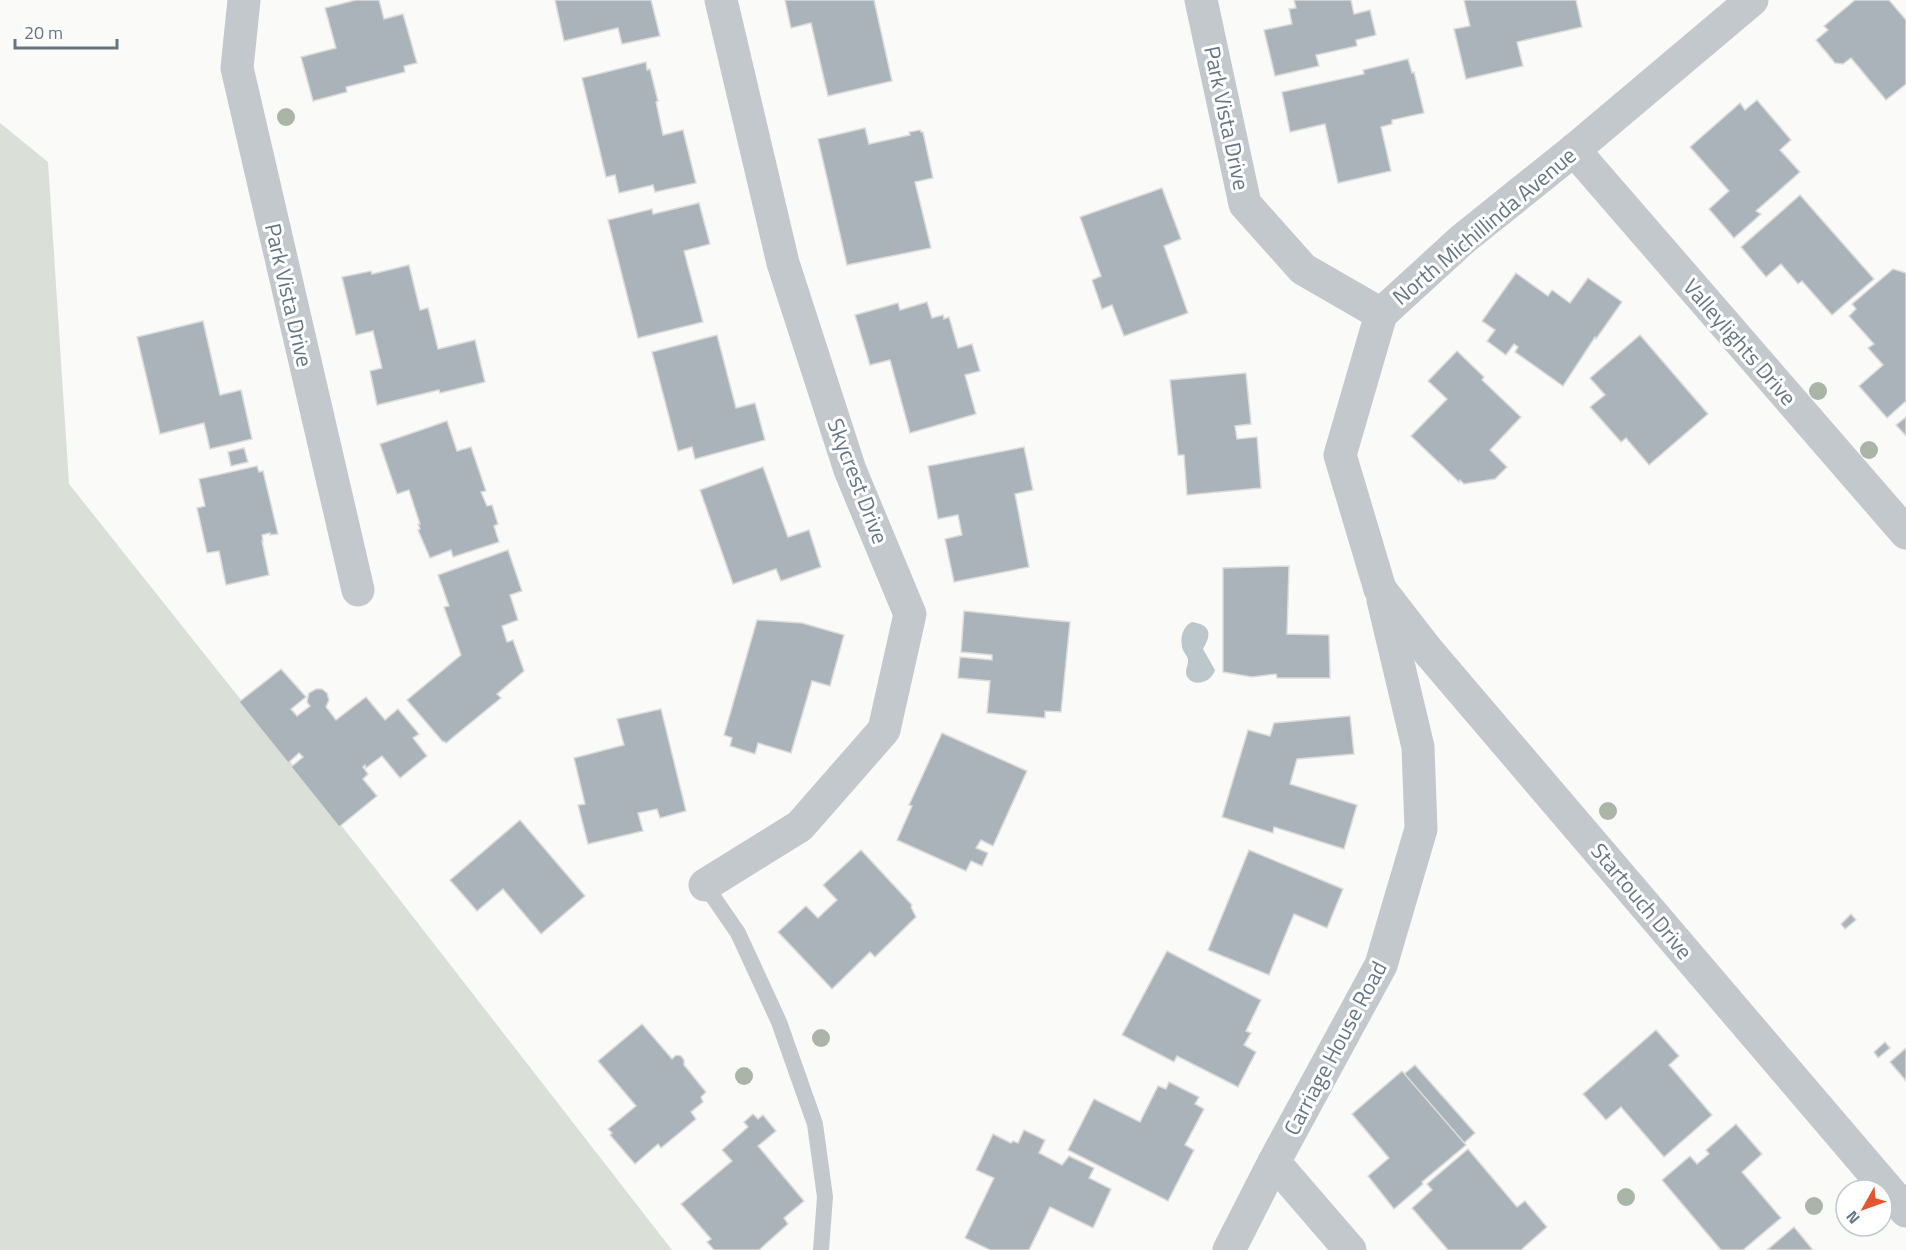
<svg xmlns="http://www.w3.org/2000/svg" width="1906" height="1250" font-family="'Titillium Web',sans-serif">
<style>
.green{fill:#dadfd7}
.water{fill:#bbc7cb}
.building{fill:#aab3b9;stroke:#dcdcda;stroke-width:1.5}
.lines{fill:none;stroke-linecap:round;stroke-linejoin:round}
.service{stroke:#c3c8cc;stroke-width:16}
.minor{stroke:#c3c8cc;stroke-width:33}
.tertiary{stroke:#c3c8cc;stroke-width:33}
.tree{fill:#aab4a7}
.labels{text-anchor:middle;dominant-baseline:central;stroke-width:6;stroke-linejoin:round;paint-order:stroke}
.street-label{font-size:22px;fill:#657683;stroke:#fff}
</style>
<rect width="100%" height="100%" fill="#fafaf8"/>
<path class="green" d="M0,123L48,162L69,484L375,868L672,1250H0Z"/>
<path class="water" d="M1192,622C1211,625 1212,634 1203,649L1215,670C1212,681 1196,688 1188,678C1183,671 1189,666 1188,659C1187,655 1182,651 1182,646C1180,637 1183,626 1192,622Z"/>
<g class="building">
<path d="M356,0H379L384,19L403,14L417,63L404,66L405,72L346,87L347,92L313,101L301,57L336,48L325,8Z"/>
<path d="M555,0H651L660,36L622,44L618,28L564,41Z"/>
<path d="M785,0H874L892,81L828,96L811,23L791,28Z"/>
<path d="M1294,0H1351L1354,14L1370,10L1376,35L1356,40L1357,46L1316,55L1319,66L1275,76L1264,30L1292,24L1289,9L1296,8Z"/>
<path d="M1464,0H1576L1582,27L1517,42L1523,66L1466,79L1454,29L1470,26Z"/>
<path d="M1855,0H1889L1906,20V84L1886,100L1851,58L1843,64L1835,63L1816,40L1828,30L1824,26Z"/>
<path d="M1408,59L1412,73L1414,72L1424,113L1392,120V124L1381,127L1391,171L1338,183L1325,124L1290,132L1282,92L1364,74L1363,70Z"/>
<path d="M646,62L647,70L650,69L658,101L656,102L663,135L683,130L696,183L655,192L653,185L619,193L615,175L606,177L582,78Z"/>
<path d="M1757,100L1791,140L1780,150L1800,172L1756,211L1761,214L1734,238L1709,209L1729,191L1690,147L1740,103L1745,110Z"/>
<path d="M865,128L869,144L910,135L909,132L920,130L921,132H923L933,178L915,182L931,248L847,265L818,139Z"/>
<path d="M1162,188L1181,239L1164,246L1188,313L1124,336L1112,305L1102,309L1092,280L1101,276L1080,217Z"/>
<path d="M1800,195L1874,279L1832,315L1802,281L1798,284L1781,264L1766,277L1741,247Z"/>
<path d="M699,203L710,244L684,251L703,322L638,338L608,220L652,209L653,214Z"/>
<path d="M409,265L420,310L428,308L438,349L475,340L485,382L440,393L439,390L377,405L370,371L382,368L373,331L356,335L342,277L371,271L372,274Z"/>
<path d="M1893,269L1906,273V401L1887,418L1859,386L1883,365L1868,348L1874,344L1849,316L1856,309L1852,304Z"/>
<path d="M1516,273L1548,296L1552,290L1570,303L1588,278L1622,302L1596,339L1595,337L1563,386L1515,352L1518,347L1514,344L1506,355L1487,341L1495,330L1482,321Z"/>
<path d="M927,302L932,318L943,315L944,319L949,317L958,348L972,344L980,371L965,375L976,414L910,433L890,360L870,365L855,315L898,303L900,310Z"/>
<path d="M203,321L220,395L241,390L252,439L210,449L204,423L160,434L137,337Z"/>
<path d="M717,335L736,408L755,403L765,440L695,459L692,447L678,451L652,352Z"/>
<path d="M1640,335L1708,414L1649,465L1626,438L1621,442L1590,407L1605,395L1590,378Z"/>
<path d="M1457,351L1484,377L1482,380L1521,417L1490,450L1507,467L1495,479L1464,484L1460,480L1459,482L1411,436L1447,399L1428,381Z"/>
<path d="M1246,373L1251,424L1235,426L1237,439L1257,437L1261,488L1187,495L1184,455H1178L1170,380Z"/>
<path d="M1906,417V436L1896,425Z"/>
<path d="M447,421L457,451L471,447L486,491L481,492L487,506L492,505L498,524L494,526L499,542L453,557L451,550L430,558L418,530L420,529L418,524H420L409,490L397,494L380,444Z"/>
<path d="M1024,447L1033,490L1015,494L1029,567L954,582L945,539L962,535L958,515L938,519L928,466Z"/>
<path d="M244,448L248,462L231,466L228,452Z"/>
<path d="M257,466L259,472L263,471L278,534L270,535V533L262,535L263,541H262L269,575L226,585L219,551L207,553L197,508L205,506L199,479Z"/>
<path d="M763,467L788,537L809,530L821,567L781,581L776,569L733,584L700,490Z"/>
<path d="M508,550L522,591L510,595L518,620L502,626L507,642L513,640L524,671L497,694L501,698L446,743L444,741L443,742L407,700L461,655L444,607L449,606L438,575Z"/>
<path d="M1289,566L1287,634L1329,635L1330,678H1277L1276,674L1252,677L1223,672V568Z"/>
<path d="M964,611L1070,622L1061,712L1045,711V718L987,713L990,681L958,678L960,657L992,660V655L961,652Z"/>
<path d="M757,620L802,623L844,635L830,686L812,681L791,753L758,743L755,754L730,746L732,738L724,735Z"/>
<path d="M281,669L306,697L291,709L297,716L310,706L307,702L308,697L309,693L316,689H322L327,693L329,700L326,707L336,720L366,697L385,720L398,709L419,734L413,738L427,756L400,778L382,756L366,768L365,765L363,767L368,774L363,779L377,796L339,827L291,767L303,757L299,753L288,763L239,702Z"/>
<path d="M661,709L686,811L660,818L657,809L638,813L643,831L588,844L578,805L585,804L574,758L624,745L617,719Z"/>
<path d="M1350,716L1354,754L1297,759L1290,784L1357,805L1344,849L1274,827L1273,833L1222,817L1248,730L1270,736L1274,723Z"/>
<path d="M942,733L1027,771L993,846L981,840L976,848L988,853L982,866L971,861L966,871L897,840L912,806L909,805Z"/>
<path d="M520,820L585,896L541,934L503,889L477,911L450,880Z"/>
<path d="M861,850L912,905L911,907L916,917L875,957L870,952L832,989L778,932L806,906L818,918L837,900L823,885Z"/>
<path d="M1249,850L1343,889L1327,928L1294,914L1269,975L1208,950Z"/>
<path d="M1851,914L1856,920L1845,929L1841,924Z"/>
<path d="M1167,951L1261,1000L1246,1031L1251,1033L1244,1045L1256,1052L1238,1087L1177,1056L1174,1062L1122,1035Z"/>
<path d="M642,1024L672,1059L676,1055L681,1056L684,1060V1065L706,1092L701,1097L703,1102L691,1112L696,1119L661,1148L658,1144L635,1164L610,1135L612,1133L608,1129L636,1106L598,1061Z"/>
<path d="M1656,1030L1679,1056L1669,1065L1712,1115L1664,1157L1621,1107L1606,1120L1583,1094Z"/>
<path d="M1885,1042L1890,1048L1878,1058L1874,1052Z"/>
<path d="M1906,1048V1081L1890,1062Z"/>
<path d="M1415,1065L1475,1133L1464,1143L1404,1074Z"/>
<path d="M1402,1071L1466,1145L1422,1182L1423,1184L1394,1209L1368,1176L1389,1158L1352,1114Z"/>
<path d="M1169,1082L1199,1097L1195,1104L1204,1109L1185,1145L1194,1150L1168,1201L1068,1150L1094,1099L1140,1122L1158,1086L1166,1089Z"/>
<path d="M753,1114L758,1119L763,1115L776,1131L758,1146L804,1201L784,1218L788,1224L759,1250H714L707,1242L711,1239L681,1204L732,1161L722,1150L748,1127L744,1122Z"/>
<path d="M1736,1124L1762,1154L1742,1172L1781,1218L1743,1250H1721L1662,1180L1690,1156L1697,1164L1709,1154L1706,1150Z"/>
<path d="M1024,1130L1045,1140L1039,1153L1062,1165L1069,1156L1094,1168L1089,1178L1111,1189L1093,1228L1050,1207L1029,1250H990L965,1238L994,1178L976,1170L993,1134L1011,1143L1013,1141L1018,1143Z"/>
<path d="M1468,1149L1517,1207L1525,1201L1547,1227L1521,1250H1448L1412,1208L1432,1190L1427,1184Z"/>
<path d="M1794,1227L1813,1250H1767Z"/>
</g>
<g class="lines">
<path class="service" d="M705,885L738,933L779,1022L815,1124L825,1197L821,1250"/>
<g class="minor">
<path d="M244,0L237,68L358,590"/>
<path d="M1201,0L1245,204L1303,269L1381,314"/>
<path d="M1574,150L1906,533"/>
<path d="M1380,589L1428,651L1906,1211"/>
<path d="M705,885L800,826L884,730L910,614L850,470L783,263L721,0"/>
<path d="M1274,1162L1350,1250"/>
<path d="M1229,1250L1274,1162L1381,965L1421,829L1418,747L1383,600"/>
</g>
<path class="tertiary" d="M1380,589L1340,455L1381,314L1463,239L1574,150L1752,0"/>
</g>
<g class="tree">
<circle cx="286" cy="117" r="9"/>
<circle cx="1818" cy="391" r="9"/>
<circle cx="1869" cy="450" r="9"/>
<circle cx="1608" cy="811" r="9"/>
<circle cx="821" cy="1038" r="9"/>
<circle cx="744" cy="1076" r="9"/>
<circle cx="1626" cy="1197" r="9"/>
<circle cx="1814" cy="1206" r="9"/>
</g>
<g class="labels">
<g class="street-label">
<text transform="translate(1227 118) rotate(78)">Park Vista Drive</text>
<text transform="translate(1484 226) rotate(-40)">North Michillinda Avenue</text>
<text transform="translate(289 295) rotate(77)">Park Vista Drive</text>
<text transform="translate(1740 342) rotate(49)">Valleylights Drive</text>
<text transform="translate(858 481) rotate(69)">Skycrest Drive</text>
<text transform="translate(1642 901) rotate(50)">Startouch Drive</text>
<text transform="translate(1335 1048) rotate(-62)">Carriage House Road</text>
</g>
</g>
<g transform="translate(1864 1208) rotate(230)"><circle r="28" fill="#ffffff" stroke="#c1c8cd" stroke-width="1.5"/>
<path d="M0-4.5L10 22L0 15L-10 22Z" fill="#e4572e"/>
<text y="-9" font-size="16" font-weight="bold" text-anchor="middle" fill="#657683">N</text>
</g>
<path d="M15 39v9h102v-9" fill="none" stroke="#657683" stroke-width="3"/>
<text x="24" y="39" font-size="18" fill="#657683" stroke="#ffffff" stroke-width="4.5" paint-order="stroke">20 m</text>
</svg>
